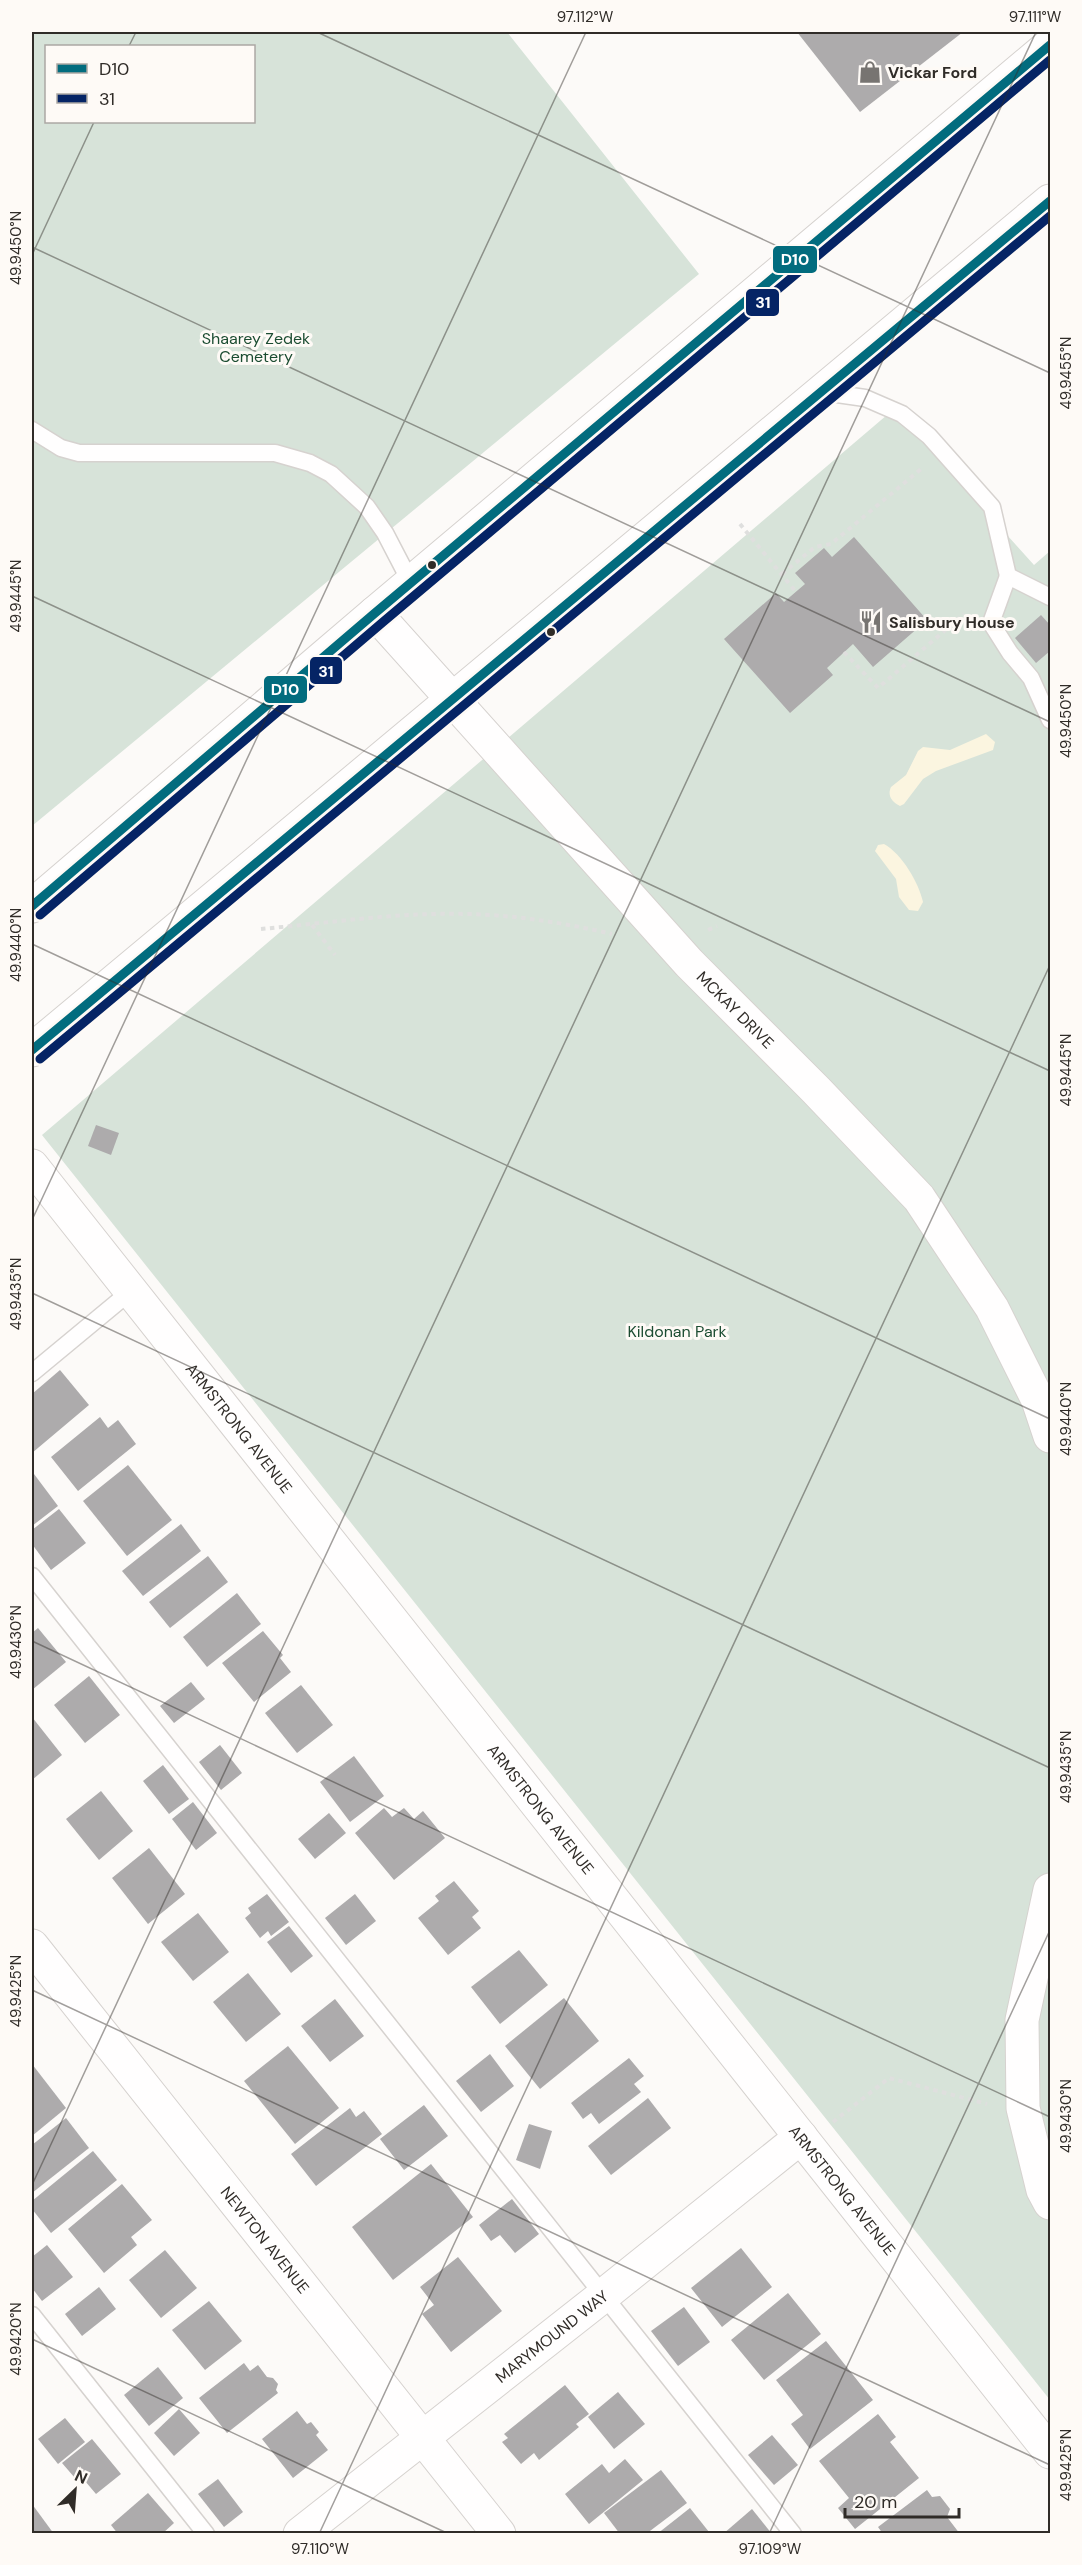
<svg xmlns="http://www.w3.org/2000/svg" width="1082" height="2565" font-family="'DM Sans',sans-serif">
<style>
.green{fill:#d7e3d9;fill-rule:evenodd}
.sand{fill:#fbf5e0}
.building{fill:#adabac}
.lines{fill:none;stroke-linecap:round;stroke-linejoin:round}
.lane-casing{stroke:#d6d2cf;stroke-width:19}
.street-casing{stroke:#d6d2cf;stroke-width:35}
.primary-casing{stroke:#d6d2cf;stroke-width:35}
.path{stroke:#dfdfde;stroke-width:4;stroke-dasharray:4.5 4.5;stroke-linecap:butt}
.lane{stroke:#fffefe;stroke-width:16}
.street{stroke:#fffefe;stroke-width:33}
.primary{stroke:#fffefe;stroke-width:33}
.bus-1-casing{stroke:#fefaf6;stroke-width:14}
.bus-2-casing{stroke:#fefaf6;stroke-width:14}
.bus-1{stroke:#026c7e;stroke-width:9}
.bus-2{stroke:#052465;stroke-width:9}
.ticks{fill:none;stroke:#302c28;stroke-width:1.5;stroke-opacity:0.45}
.bus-dot{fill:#302c28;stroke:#fefaf6;stroke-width:2}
.labels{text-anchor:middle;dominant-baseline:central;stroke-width:6;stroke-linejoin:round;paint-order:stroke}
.poi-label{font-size:16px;font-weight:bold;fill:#302c28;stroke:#fefaf6;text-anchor:start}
.park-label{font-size:16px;fill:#1b4c31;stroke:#fefaf6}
.street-label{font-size:16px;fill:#302c28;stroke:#fefaf6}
.line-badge{stroke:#fefaf6;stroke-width:2}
.badge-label{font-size:16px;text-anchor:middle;font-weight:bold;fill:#fff}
.neatline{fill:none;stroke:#302c28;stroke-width:2}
.ticks-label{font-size:15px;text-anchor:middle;fill:#302c28}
</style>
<rect width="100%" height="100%" fill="#fcfaf8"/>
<g class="green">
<path d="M32,32H507L699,274L32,826ZM46,46H254V122H46Z"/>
<path d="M894,409L1034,565L1050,551V2400L42,1135Z"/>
</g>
<g class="sand">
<path d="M986,734L995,742L993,750L936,771L923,779L904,804L900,806C892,802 887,796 891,787L906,775L918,751L923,747L950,750Z"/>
<path d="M884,844C902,854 919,883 923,902L918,911L909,910L899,897L896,879L875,851L878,845Z"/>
</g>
<g class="building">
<path d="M797,32H963L860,112Z"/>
<path d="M854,537L927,620L873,667L853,644L827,668L833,675L790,713L724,639L776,593L784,602L805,584L795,573L824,548L832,557Z"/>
<path d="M1041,615L1050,625V651L1036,663L1015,638Z"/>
<path d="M96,1125L119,1133L111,1155L88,1146Z"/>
<path d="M60,1370L89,1405L32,1453V1394Z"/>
<path d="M100,1417L108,1428L118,1420L136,1444L78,1491L51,1457Z"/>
<path d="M128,1465L172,1520L127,1556L83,1501Z"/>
<path d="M34,1474L58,1506L32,1526V1476Z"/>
<path d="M59,1509L86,1543L51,1570L32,1544V1530Z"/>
<path d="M181,1524L201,1551L143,1596L122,1571Z"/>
<path d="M208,1556L228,1582L170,1628L149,1602Z"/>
<path d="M237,1593L261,1624L207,1667L183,1637Z"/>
<path d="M38,1628L66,1662L32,1690V1633Z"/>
<path d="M263,1631L283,1655L280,1658L291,1672L254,1702L222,1663Z"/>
<path d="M89,1676L120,1715L85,1743L54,1705Z"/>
<path d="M191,1682L205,1699L174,1723L160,1706Z"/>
<path d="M301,1685L333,1725L297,1753L265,1713Z"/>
<path d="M32,1717L62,1755L32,1780Z"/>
<path d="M220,1745L242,1773L221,1790L199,1762Z"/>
<path d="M354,1756L384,1796L350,1822L320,1782Z"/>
<path d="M163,1765L189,1799L169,1814L143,1781Z"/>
<path d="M101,1791L133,1831L99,1860L66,1819Z"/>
<path d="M193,1802L217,1833L196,1850L172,1819Z"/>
<path d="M384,1808L392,1817L404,1808L414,1819L423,1811L445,1838L394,1880L355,1833Z"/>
<path d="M329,1813L346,1833L315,1859L298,1839Z"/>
<path d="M149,1848L185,1894L148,1924L112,1878Z"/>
<path d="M454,1881L479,1911L472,1917L481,1928L448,1955L418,1918L439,1901L435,1896Z"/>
<path d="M267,1894L289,1922L271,1936L268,1931L260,1938L245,1918L251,1913L248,1908Z"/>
<path d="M355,1894L376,1921L346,1945L325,1918Z"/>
<path d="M198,1913L229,1952L193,1981L161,1942Z"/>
<path d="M289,1926L313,1956L291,1973L267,1942Z"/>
<path d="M519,1950L548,1985L500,2024L471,1987Z"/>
<path d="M248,1973L281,2014L246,2042L213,2002Z"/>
<path d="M564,1998L599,2041L540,2089L505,2046Z"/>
<path d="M335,1999L364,2036L330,2062L301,2026Z"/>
<path d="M288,2046L339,2108L295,2144L244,2081Z"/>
<path d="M490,2054L514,2086L481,2112L456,2081Z"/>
<path d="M629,2058L644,2076L634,2084L641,2092L599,2124L591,2113L583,2119L571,2103Z"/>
<path d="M32,2064L66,2108L32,2136Z"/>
<path d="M648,2098L671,2128L611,2175L588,2146Z"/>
<path d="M424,2105L448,2136L404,2170L380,2139Z"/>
<path d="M350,2108L356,2117L364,2111L382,2134L316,2186L291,2154Z"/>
<path d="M66,2118L89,2148L32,2193V2145Z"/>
<path d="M529,2124L552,2131L540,2169L516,2160Z"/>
<path d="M93,2151L117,2180L51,2233L32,2209V2201Z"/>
<path d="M431,2164L473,2217L393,2280L352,2227Z"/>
<path d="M122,2184L152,2220L131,2237L137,2245L104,2273L68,2229Z"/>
<path d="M512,2199L539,2234L515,2253L500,2235L491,2241L479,2225Z"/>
<path d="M47,2245L73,2277L42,2301L32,2288V2257Z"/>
<path d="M741,2248L772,2287L722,2327L691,2288Z"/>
<path d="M165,2250L197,2288L161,2318L129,2280Z"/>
<path d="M458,2257L502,2311L451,2352L422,2314L434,2305L420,2287Z"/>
<path d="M99,2287L116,2309L82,2336L65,2314Z"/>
<path d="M788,2293L821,2334L764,2380L731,2340Z"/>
<path d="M209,2301L242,2341L205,2370L172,2330Z"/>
<path d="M684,2307L710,2342L678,2366L651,2331Z"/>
<path d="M826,2341L873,2400L810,2449L791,2424L803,2415L776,2380Z"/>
<path d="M244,2363L250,2371L258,2365L267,2377L273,2378L278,2384L276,2390L278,2393L227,2433L199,2398Z"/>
<path d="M158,2367L183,2398L149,2426L124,2395Z"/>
<path d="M565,2385L589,2414L576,2424L579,2427L539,2460L534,2453L521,2464L502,2442L508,2438L504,2434Z"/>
<path d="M618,2392L645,2424L614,2449L588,2417Z"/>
<path d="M179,2409L200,2433L174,2456L154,2433Z"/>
<path d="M297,2411L307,2424L311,2422L319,2432L316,2435L328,2450L293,2478L262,2439Z"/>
<path d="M878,2414L896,2437L890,2442L919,2478L855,2529L838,2508L849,2498L819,2461Z"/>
<path d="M65,2418L85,2442L58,2464L38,2439Z"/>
<path d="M772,2435L798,2465L774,2485L748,2455Z"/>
<path d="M92,2439L121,2474L96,2494L85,2481L81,2485L62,2463Z"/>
<path d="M625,2459L643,2480L589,2524L565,2494L602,2464L609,2473Z"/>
<path d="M661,2470L687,2503L646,2534H620L604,2513Z"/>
<path d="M218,2479L243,2512L224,2527L198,2494Z"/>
<path d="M927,2490L932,2497L940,2496L950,2509L947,2517L960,2534H883L878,2527Z"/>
<path d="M148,2493L174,2523L162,2534H118L111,2525Z"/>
<path d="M32,2504L54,2534H32Z"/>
<path d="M690,2508L709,2532L707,2534H657Z"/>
<path d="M752,2509L772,2534H723Z"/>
</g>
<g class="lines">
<g class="lane-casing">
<g id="lane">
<path d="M823,392L865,398L902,414L929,436L992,507L1008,576L1050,597"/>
<path d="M32,430L61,448L79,453H275L310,463L331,474L367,507L385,533L411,583"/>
<path d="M1008,576L991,623L1010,653L1031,678L1050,720"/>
<path d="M32,1373L131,1291"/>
<path d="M32,1576L793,2534"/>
<path d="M32,2315L206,2534"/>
</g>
</g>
<g class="street-casing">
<g id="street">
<path id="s1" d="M375,613L689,963L816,1090L919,1198L992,1308L1038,1400L1050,1436"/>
<path id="s2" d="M32,1166L1050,2452"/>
<path d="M1050,1890L1022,2020L1023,2108L1043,2190L1050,2203"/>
<path id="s3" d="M32,1946L499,2534"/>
<path id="s4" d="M300,2534L604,2295L801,2137"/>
</g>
</g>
<g class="primary-casing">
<g id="primary">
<path d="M32,906L375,613L1050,45"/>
<path d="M32,1050L1050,201"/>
</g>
</g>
<g class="path">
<path d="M740,524L796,592"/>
<path d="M782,574L815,547L831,544L921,469"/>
<path d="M844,652L878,688L964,614"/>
<path d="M312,925L335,955"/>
<path d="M261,929C329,923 398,912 467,914C515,915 565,923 612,934"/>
<path d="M708,930L717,926"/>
<path d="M833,2122L889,2078L987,2104"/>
</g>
<use href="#lane" class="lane"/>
<use href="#street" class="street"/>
<use href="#primary" class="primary"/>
<g class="bus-1-casing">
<g id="bus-1">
<path d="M32,906L375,613L1050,45"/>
<path d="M32,1050L1050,201"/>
</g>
</g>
<g class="bus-2-casing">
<g id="bus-2">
<path d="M40,915L383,622L1050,60"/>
<path d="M40,1059L1050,216"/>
</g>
</g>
<use href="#bus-1" class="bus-1"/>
<use href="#bus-2" class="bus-2"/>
</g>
<path class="ticks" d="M317,32L1050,373M129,46L136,32M32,247L1050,722M32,255L94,122M32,596L1050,1071M32,944L1050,1419M32,1220L586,32M32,1293L1050,1768M32,1641L1050,2117M32,1990L1050,2465M32,2185L1036,32M32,2339L449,2534M319,2534L1050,965M769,2534L1050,1930"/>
<defs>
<g id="shop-bare" transform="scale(1.8)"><path d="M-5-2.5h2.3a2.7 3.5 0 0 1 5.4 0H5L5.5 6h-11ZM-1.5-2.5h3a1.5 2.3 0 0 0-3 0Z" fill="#777471" stroke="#fefaf6" stroke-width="2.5" paint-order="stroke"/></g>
<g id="restaurant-bare" transform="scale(1.8)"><path d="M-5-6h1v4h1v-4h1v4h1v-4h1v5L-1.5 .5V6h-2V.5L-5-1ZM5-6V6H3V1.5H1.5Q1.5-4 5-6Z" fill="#777471" stroke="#fefaf6" stroke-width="2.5" paint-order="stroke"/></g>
</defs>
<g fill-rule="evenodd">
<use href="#shop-bare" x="870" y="72"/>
<use href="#restaurant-bare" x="871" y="622"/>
</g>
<g class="bus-dot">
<circle cx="432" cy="565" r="5"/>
<circle cx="551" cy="632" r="5"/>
</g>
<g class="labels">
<g class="poi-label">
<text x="888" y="72">Vickar Ford</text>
<text x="889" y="622">Salisbury House</text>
</g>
<g class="park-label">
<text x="256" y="338">Shaarey Zedek<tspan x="256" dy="18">Cemetery</tspan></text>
<text x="677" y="1331">Kildonan Park</text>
</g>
<g class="street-label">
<text stroke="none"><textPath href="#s1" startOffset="536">MCKAY DRIVE</textPath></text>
<text stroke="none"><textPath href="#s2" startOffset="334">ARMSTRONG AVENUE</textPath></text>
<text stroke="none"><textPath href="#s2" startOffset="820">ARMSTRONG AVENUE</textPath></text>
<text stroke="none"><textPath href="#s2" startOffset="1306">ARMSTRONG AVENUE</textPath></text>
<text stroke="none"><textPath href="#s3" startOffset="375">NEWTON AVENUE</textPath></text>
<text stroke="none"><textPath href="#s4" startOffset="320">MARYMOUND WAY</textPath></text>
</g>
</g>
<g class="line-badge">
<rect x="772" y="245" width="46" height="29" rx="6" fill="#026c7e"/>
<rect x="745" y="288" width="35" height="29" rx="6" fill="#052465"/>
<rect x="309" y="656" width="34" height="29" rx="6" fill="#052465"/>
<rect x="263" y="675" width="45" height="29" rx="6" fill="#026c7e"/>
</g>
<g class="badge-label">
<text x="795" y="265">D10</text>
<text x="763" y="308">31</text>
<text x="326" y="677">31</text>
<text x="285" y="695">D10</text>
</g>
<rect width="1082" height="2565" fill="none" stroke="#fefaf6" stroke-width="66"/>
<rect x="45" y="45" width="210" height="78" fill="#fefaf6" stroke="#aca8a4" stroke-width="1.5"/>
<rect x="57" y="64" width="30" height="9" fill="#026c7e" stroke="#aca8a4" stroke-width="1.5"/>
<text x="99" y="75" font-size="18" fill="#302c28">D10</text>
<rect x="57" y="94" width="30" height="9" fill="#052465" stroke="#aca8a4" stroke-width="1.5"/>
<text x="99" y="105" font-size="18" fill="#302c28">31</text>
<g transform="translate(75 2490) rotate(25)" stroke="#fefaf6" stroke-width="4.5" paint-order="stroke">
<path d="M0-4.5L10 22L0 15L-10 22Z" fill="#302c28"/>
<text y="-9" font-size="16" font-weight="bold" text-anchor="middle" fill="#302c28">N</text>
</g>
<path d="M845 2508v9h114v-9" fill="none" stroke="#302c28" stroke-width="3"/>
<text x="854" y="2508" font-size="18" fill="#302c28" stroke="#fefaf6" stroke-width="4.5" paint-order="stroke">20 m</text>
<rect x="33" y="33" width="1016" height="2499" class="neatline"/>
<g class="ticks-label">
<text x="585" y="22">97.112°W</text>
<text x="1035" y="22">97.111°W</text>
<text transform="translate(16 248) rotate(-90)" y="5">49.9450°N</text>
<text transform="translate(1066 373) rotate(-90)" y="5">49.9455°N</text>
<text transform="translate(16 596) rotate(-90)" y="5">49.9445°N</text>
<text transform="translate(1066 721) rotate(-90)" y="5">49.9450°N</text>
<text transform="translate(16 945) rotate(-90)" y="5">49.9440°N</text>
<text transform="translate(1066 1070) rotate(-90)" y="5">49.9445°N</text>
<text transform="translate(16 1294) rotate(-90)" y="5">49.9435°N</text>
<text transform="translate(1066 1419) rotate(-90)" y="5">49.9440°N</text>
<text transform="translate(16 1642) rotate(-90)" y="5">49.9430°N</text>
<text transform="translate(1066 1767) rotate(-90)" y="5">49.9435°N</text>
<text transform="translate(16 1991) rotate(-90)" y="5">49.9425°N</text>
<text transform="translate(1066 2116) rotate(-90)" y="5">49.9430°N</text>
<text transform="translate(16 2339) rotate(-90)" y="5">49.9420°N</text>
<text transform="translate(1066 2465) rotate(-90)" y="5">49.9425°N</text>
<text x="320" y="2554">97.110°W</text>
<text x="770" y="2554">97.109°W</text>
</g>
</svg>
